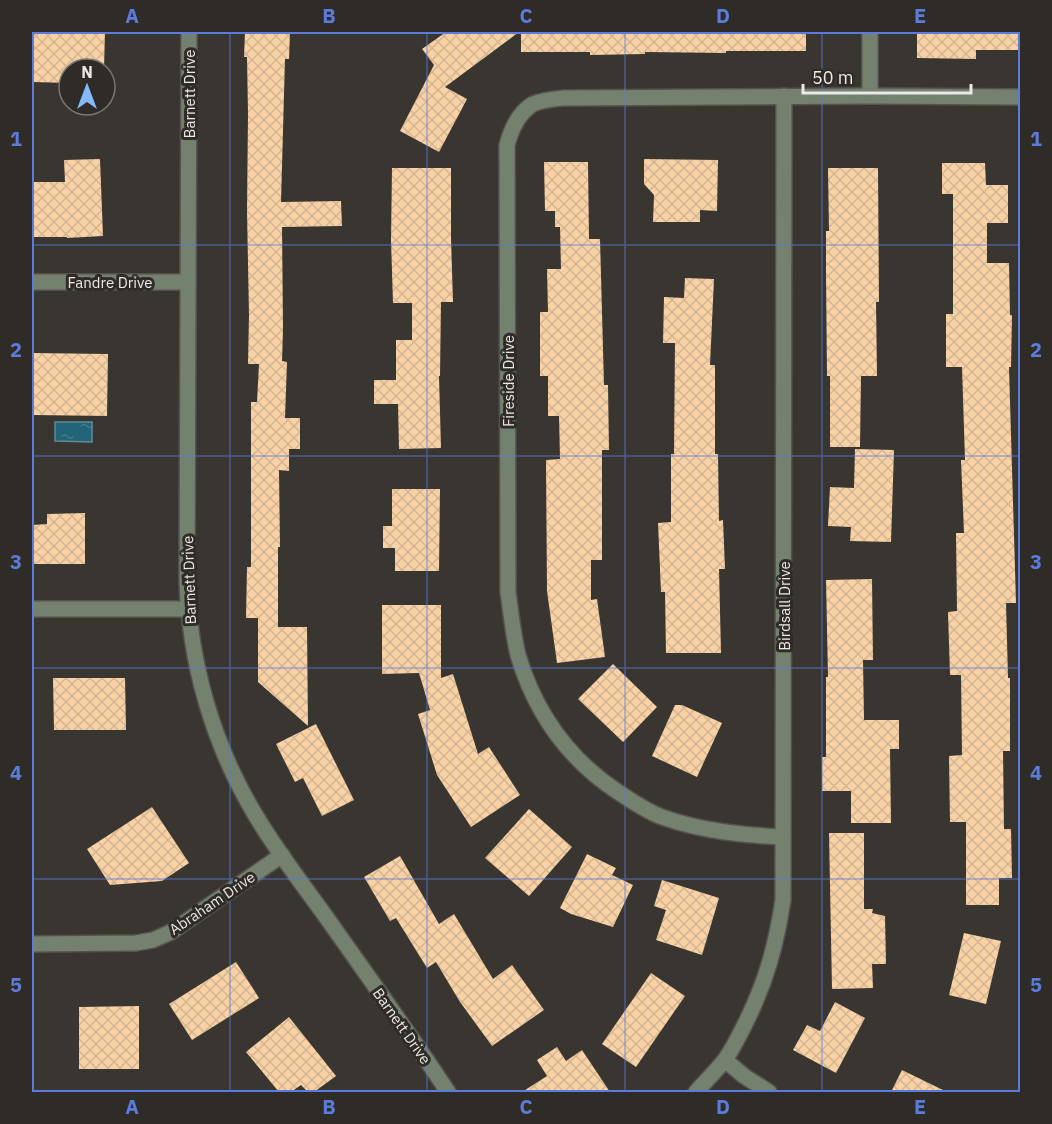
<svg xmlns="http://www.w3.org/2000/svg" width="1052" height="1124" font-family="'IBM Plex Sans',sans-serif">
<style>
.water{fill:url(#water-ripples);stroke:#5e8c99;stroke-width:1.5}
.building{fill:url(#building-cross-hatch)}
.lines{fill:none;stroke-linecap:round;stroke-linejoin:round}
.minor-casing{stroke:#55524d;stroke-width:18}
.minor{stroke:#73816e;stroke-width:15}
.grid{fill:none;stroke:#5b7cdc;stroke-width:1.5;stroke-opacity:0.55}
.labels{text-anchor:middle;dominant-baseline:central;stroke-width:6;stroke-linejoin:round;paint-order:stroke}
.street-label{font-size:15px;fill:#ebe8e5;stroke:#2f2b26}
.neatline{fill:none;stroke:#5b7cdc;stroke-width:2}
.grid-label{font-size:20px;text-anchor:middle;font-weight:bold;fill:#5b7cdc}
</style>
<defs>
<pattern id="water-ripples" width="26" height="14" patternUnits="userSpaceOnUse" patternTransform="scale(1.5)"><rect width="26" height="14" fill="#226578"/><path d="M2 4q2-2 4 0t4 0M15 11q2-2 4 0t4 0" fill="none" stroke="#427b8b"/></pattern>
<pattern id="building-cross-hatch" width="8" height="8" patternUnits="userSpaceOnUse" patternTransform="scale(1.5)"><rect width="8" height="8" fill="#f8d1a5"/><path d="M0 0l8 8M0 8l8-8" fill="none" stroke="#d4b592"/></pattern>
</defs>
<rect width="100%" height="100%" fill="#393530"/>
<path class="water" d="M55,422H92V442L55,441Z"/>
<g class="building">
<path d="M32,32H105L104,69H69V83L32,82Z"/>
<path d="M245,32H290L289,59H285L281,202L341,201L342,226L282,227L283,329L282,361L287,362L285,418H300V449H289V471L279,470L280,547H278V627H307L308,726L258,682V618H246L247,567H251V402H257L259,364H248L249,315L247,211L248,114L247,57H244Z"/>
<path d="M446,32H519L445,87L467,99L439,152L400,131L434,65L422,49Z"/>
<path d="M521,32H806V51H726V53L645,52V54L590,55V52H521Z"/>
<path d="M917,32H1020V50H976V59L917,58Z"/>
<path d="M100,159L103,236L67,238V237H32V182H65L64,160Z"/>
<path d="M644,159L718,160L717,211L700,210V222H653L654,195L644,184Z"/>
<path d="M544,162H588L589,239H600L604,385H608L609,450H602V560H591V600L597,599L605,657L557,663L547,591L546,460L560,459L559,416H548V376H540V312H548L547,269H561L560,227H555V211H545Z"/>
<path d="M942,163H985L986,185H1008V223H987V263H1009L1010,315H1012L1011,367H1009L1016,603H1006L1008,678H1010V751H1003L1004,829H1011L1012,878H999V905H966V822H950L949,756L962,755L961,675H950L948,612L957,611L956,533H964L961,460H965L962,367H946V314H953V194H942Z"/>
<path d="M392,168H451V238L453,302H441L440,376H439L441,448L399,449L398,404H374V380H396V340H412V303H393L391,240Z"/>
<path d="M828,168H878L879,302H876L877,376H861L860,447H830V376H827L826,276V231H829Z"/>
<path d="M685,278L714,279L710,365H715V454H718L719,521L723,520L725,569H719L721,653H666L665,592H661L658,523L671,522V454H674L675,343H663L664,297L684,298Z"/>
<path d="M32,353L108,354L107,416L32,415Z"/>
<path d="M855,449L894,450L891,542L850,541L851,527L828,526L830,487L854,488Z"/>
<path d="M392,489H440L439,571H395V548H383V526H392Z"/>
<path d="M85,513V564H32V525L47,524V514Z"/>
<path d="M872,579L873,660H863L864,720H899V749H890L891,823H851V791H822V757H826V677H828L826,580Z"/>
<path d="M382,605H441V678L453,674L478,754L489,747L520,795L471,827L437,775L418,714L430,710L419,673L382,674Z"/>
<path d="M613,664L657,707L623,742L578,699Z"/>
<path d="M53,678H125L126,730H54Z"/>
<path d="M675,705H682L722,723L697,777L652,756Z"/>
<path d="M316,724L354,800L322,816L303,778L295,782L276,744Z"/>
<path d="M152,807L189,863L162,881L110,885L87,849Z"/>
<path d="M529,809L572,847L529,896L485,858Z"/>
<path d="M829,833H864V909H873L872,913L885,916L886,964H872L873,988L832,989Z"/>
<path d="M587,854L616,868L612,875L633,885L613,927L571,914L560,908Z"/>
<path d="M400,856L439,924L454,914L493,979L512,965L544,1010L492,1046L460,1002L436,962L427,968L396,918L390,921L364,877Z"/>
<path d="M662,880L719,898L702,955L656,940L666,910L654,906Z"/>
<path d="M964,933L1001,941L986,1004L949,995Z"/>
<path d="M236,962L259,998L192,1040L169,1004Z"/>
<path d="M651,973L685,996L636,1067L602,1044Z"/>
<path d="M835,1002L865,1018L836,1073L793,1050L807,1025L820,1031Z"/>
<path d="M139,1006V1069H79V1007Z"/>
<path d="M289,1017L336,1076L314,1092H308L301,1085L291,1092H279L246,1052Z"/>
<path d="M557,1047L566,1061L582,1050L610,1092H522L547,1076L537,1060Z"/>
<path d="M902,1070L947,1092H891Z"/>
</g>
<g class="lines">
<g class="minor-casing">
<g id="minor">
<path d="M189,32L187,579C189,662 213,745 256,816C278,853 304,886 329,921C369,978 410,1034 448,1092"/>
<path d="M870,96V32"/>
<path d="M32,282H188"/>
<path d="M32,609H188"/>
<path d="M783,837C742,835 701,831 662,817C647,812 632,801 618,792C568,759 535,712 518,655C513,634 511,613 508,592L507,145C511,130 518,113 533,104C542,100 553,99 563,98L870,96L1020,97"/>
<path d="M32,944L136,943L153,940L171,932L282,855"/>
<path d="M725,1060L744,1076L769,1092"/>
<path d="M696,1092C705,1082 715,1072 724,1061C733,1049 740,1034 747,1020C767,979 776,945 783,900L784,96"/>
</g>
</g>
<use href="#minor" class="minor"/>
</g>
<path class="grid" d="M230,32V1092M427,32V1092M625,32V1092M822,32V1092M32,245H1020M32,456H1020M32,668H1020M32,879H1020"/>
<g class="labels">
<g class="street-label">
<text transform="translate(189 94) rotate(-90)">Barnett Drive</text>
<text x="110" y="282">Fandre Drive</text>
<text transform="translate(508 381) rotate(-90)">Fireside Drive</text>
<text transform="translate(189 580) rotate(-92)">Barnett Drive</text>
<text transform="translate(784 606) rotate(-90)">Birdsall Drive</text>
<text transform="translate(212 903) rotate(-34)">Abraham Drive</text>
<text transform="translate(402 1026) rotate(55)">Barnett Drive</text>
</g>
</g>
<rect width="1052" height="1124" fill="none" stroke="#2f2b26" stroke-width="66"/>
<g transform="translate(87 87)"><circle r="28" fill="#2f2b26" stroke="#7a7772" stroke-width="1.5"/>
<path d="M0-4.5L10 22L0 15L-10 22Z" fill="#85bbfb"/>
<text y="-9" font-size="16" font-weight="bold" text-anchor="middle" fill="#ebe8e5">N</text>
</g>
<path d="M803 84v9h168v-9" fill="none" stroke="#ebe8e5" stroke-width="3"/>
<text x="812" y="84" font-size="18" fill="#ebe8e5" stroke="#2f2b26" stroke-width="4.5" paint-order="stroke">50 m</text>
<rect x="33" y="33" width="986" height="1058" class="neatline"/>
<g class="grid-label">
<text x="132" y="23">A</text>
<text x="329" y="23">B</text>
<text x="526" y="23">C</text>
<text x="723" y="23">D</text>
<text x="920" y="23">E</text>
<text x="16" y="146">1</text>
<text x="1036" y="146">1</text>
<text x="16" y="357">2</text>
<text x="1036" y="357">2</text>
<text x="16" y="569">3</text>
<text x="1036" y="569">3</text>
<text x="16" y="780">4</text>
<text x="1036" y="780">4</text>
<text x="16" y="992">5</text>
<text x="1036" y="992">5</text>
<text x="132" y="1114">A</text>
<text x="329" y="1114">B</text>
<text x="526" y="1114">C</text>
<text x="723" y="1114">D</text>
<text x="920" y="1114">E</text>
</g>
</svg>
